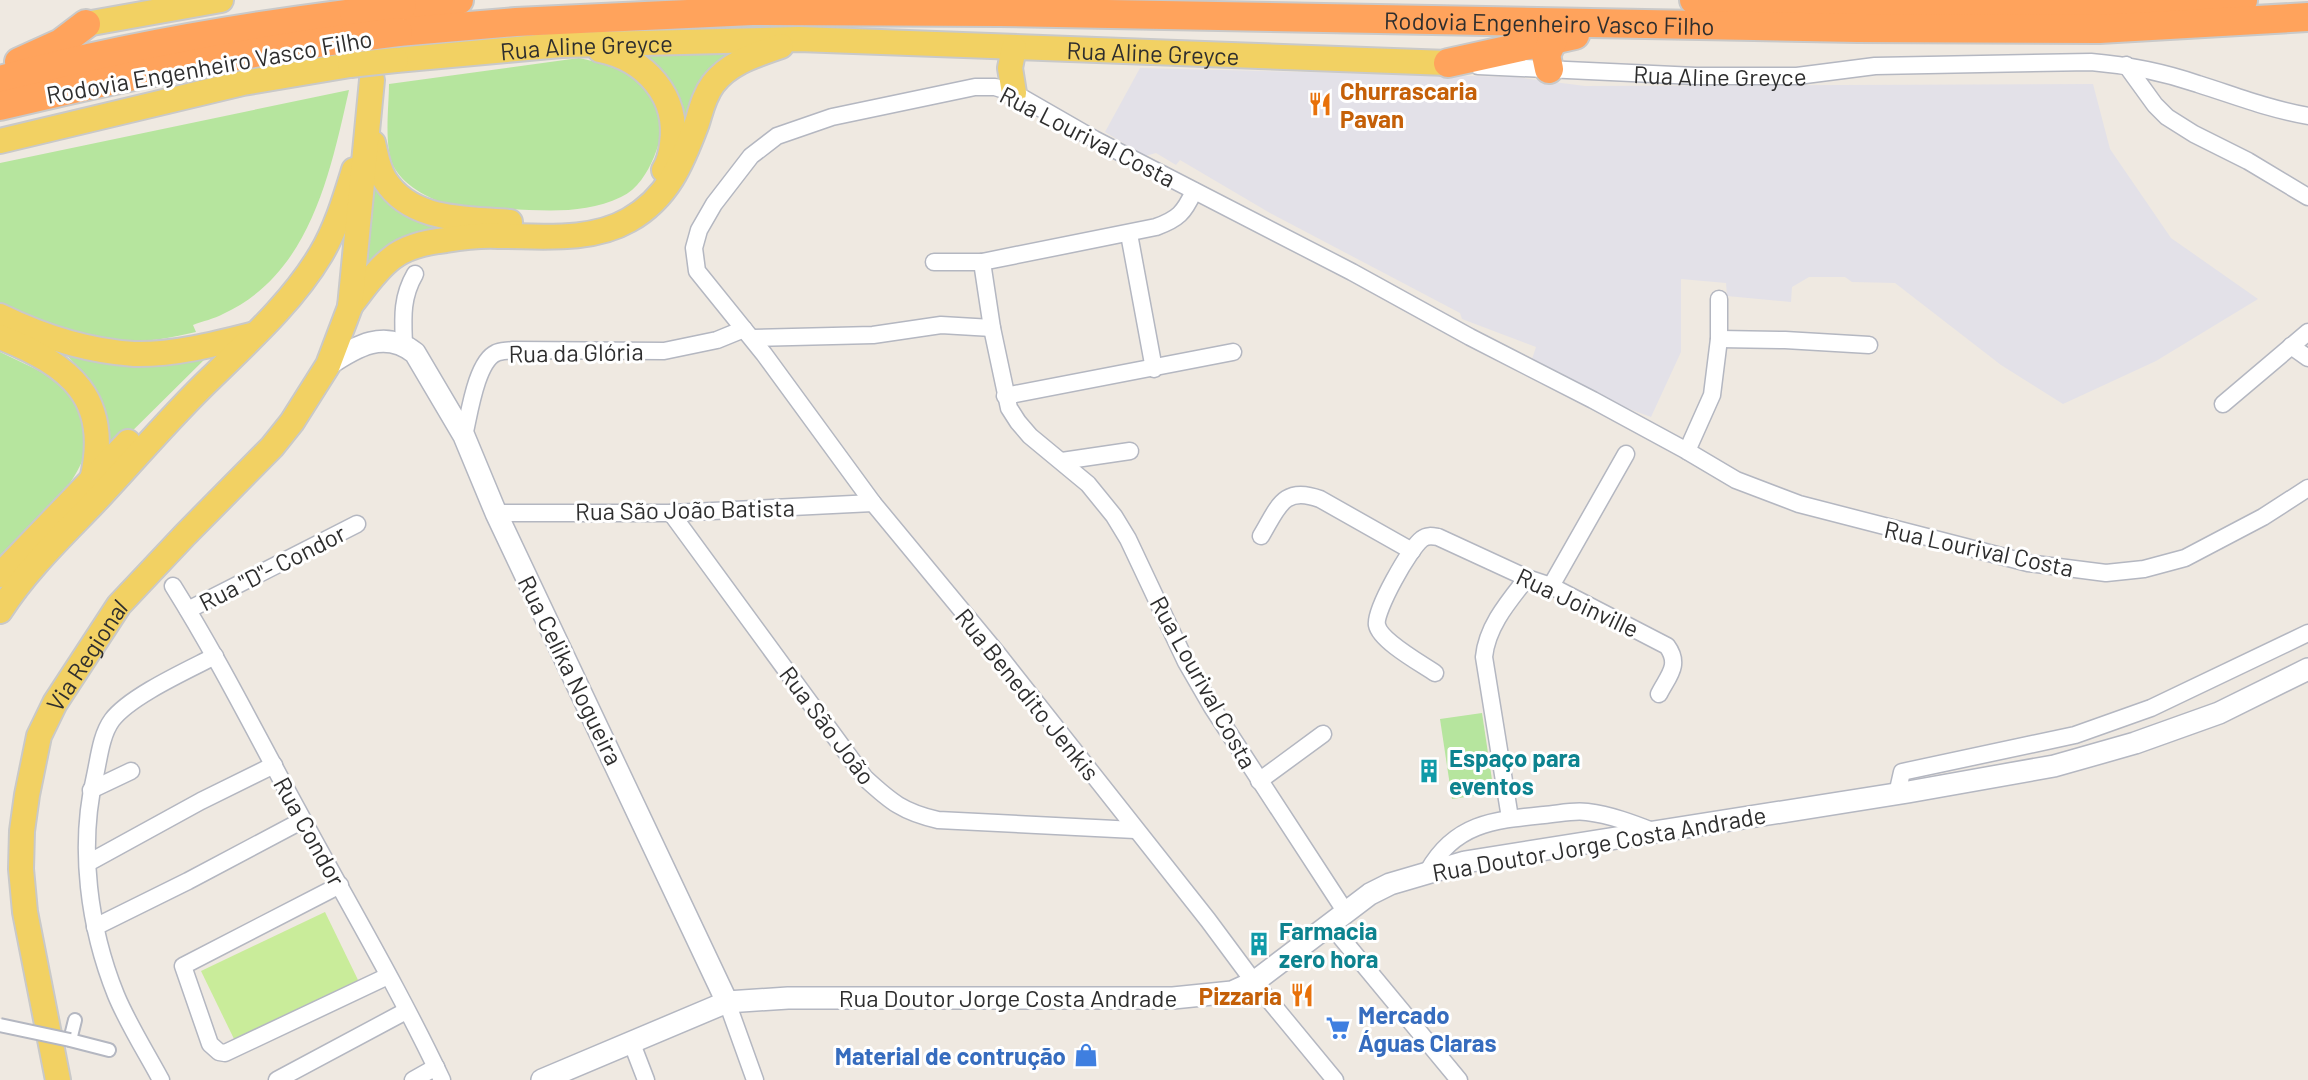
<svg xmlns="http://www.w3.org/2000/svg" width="2308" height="1080" font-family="Barlow,sans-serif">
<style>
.industrial{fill:#e3e1e8}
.green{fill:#b6e59e}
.pitch{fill:#c9ec9a}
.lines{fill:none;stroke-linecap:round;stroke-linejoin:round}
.pedestrian-casing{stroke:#b4b7c1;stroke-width:16}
.minor-casing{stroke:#b4b7c1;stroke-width:19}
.secondary-casing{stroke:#b4b7c1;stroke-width:24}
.primary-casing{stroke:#c9c9c9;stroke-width:28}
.motorway-casing{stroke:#c9c9c9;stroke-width:32}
.pedestrian{stroke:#fff;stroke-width:12}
.minor{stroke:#fff;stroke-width:16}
.secondary{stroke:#fff;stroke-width:21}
.primary{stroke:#f2d163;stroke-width:24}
.motorway{stroke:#ffa35c;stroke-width:28}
.pedestrian-bridge-casing{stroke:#b4b7c1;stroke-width:16;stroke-linecap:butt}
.primary-bridge-casing{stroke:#c9c9c9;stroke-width:28;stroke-linecap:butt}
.motorway-bridge-casing{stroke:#c9c9c9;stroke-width:32;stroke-linecap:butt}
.pedestrian-bridge{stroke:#fff;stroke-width:12}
.primary-bridge{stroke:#f2d163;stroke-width:24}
.motorway-bridge{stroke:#ffa35c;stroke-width:28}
.labels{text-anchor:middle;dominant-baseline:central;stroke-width:6;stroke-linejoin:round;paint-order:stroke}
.street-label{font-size:24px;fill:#2e2e2e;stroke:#fff}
.food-label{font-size:24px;font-weight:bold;fill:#c56008;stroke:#fff;text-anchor:start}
.culture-label{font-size:24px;font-weight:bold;fill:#0d838f;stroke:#fff;text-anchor:start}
.shop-label{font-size:24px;font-weight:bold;fill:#366cbe;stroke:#fff;text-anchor:start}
</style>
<rect width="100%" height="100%" fill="#efe9e1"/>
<path class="industrial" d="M1140,68L1514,77L1585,86L2093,84L2110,149L2171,238L2258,299L2156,361L2063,404L2001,365L1895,283L1852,282L1845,277H1809L1792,287L1791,302L1727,296L1726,283L1681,279V352L1651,417L1616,404L1531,362L1536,347L1462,319L1460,313L1270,213L1180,160L1176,165L1156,153L1145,156L1105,132Z"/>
<g class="green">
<path d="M735,53L693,97L679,138L669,81L645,54Z"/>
<path d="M579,58C632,69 681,93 654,157C647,173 638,189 621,197C581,216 537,210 495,208C481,207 465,208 452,205C432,201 406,187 395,169C383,150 389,107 389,84Z"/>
<path d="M349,90C330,174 310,274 223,314C214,319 203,321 193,325L196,332C153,342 108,348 66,333C43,326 22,315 0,306V163Z"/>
<path d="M375,168L383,187L478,226L428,230L411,236L362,273L372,221Z"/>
<path d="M214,350L107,456C108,405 100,386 62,351Z"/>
<path d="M0,352C18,361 37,368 53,380C74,396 89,423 85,451C80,483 23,538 0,563Z"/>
<path d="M1482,713L1494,793L1452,799L1440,719Z"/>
</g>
<path class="pitch" d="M325,912L359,982L235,1041L201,971Z"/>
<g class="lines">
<g class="pedestrian-casing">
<path id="pedestrian" d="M75,1020L70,1040L109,1050"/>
</g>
<g class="minor-casing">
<g id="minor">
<path d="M2126,65L2155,105L2167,117L2194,134L2248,161L2308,197"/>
<path id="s1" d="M1478,66L1696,76H1797L1875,66L2091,62C2127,65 2163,72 2198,84C2236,96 2269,109 2308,116"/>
<path d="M1129,234L1154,369"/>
<path d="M934,262H982L1156,227C1178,219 1184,213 1194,191"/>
<path d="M982,262L992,328L1009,408L1018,422L1030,436L1088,484L1114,516L1128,539L1186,662L1212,707L1345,911"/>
<path d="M752,338L873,335L941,325L992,328"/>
<path d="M1719,339L1785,340L1869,345"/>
<path d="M404,345C403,319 401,298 415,274"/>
<path d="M2291,346L2308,358"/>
<path d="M1005,396L1233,352"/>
<path d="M2223,404L2308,332"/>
<path d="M464,436C469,416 476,362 496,353C500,351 507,351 512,350L664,351L717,340L744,329"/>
<path d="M1687,451L1712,395L1719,339V299"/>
<path d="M1062,461L1130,451"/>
<path d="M496,513H671L873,503"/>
<path d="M671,513L865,778C891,802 903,812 938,820L1135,830"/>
<path d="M1261,536C1278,508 1283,485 1320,499L1412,551"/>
<path d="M173,586C220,661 259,740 302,818C349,905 400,991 442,1080"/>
<path d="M1551,586L1626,454"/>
<path d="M188,610L357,524"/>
<path d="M1435,673C1422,664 1380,641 1377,625C1374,611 1410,548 1422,539C1427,535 1432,536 1438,537L1527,578L1551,586L1667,646C1681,665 1668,676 1659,694"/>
<path d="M1259,781L1323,734"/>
<path d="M91,790L131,771"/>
<path d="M1897,794L1902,772L2075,735L2151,708L2308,633"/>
<path d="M1510,818L1484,657C1487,626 1509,601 1527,578"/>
<path d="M88,863L201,801L274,765"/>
<path d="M1428,871C1455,823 1494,820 1544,815C1558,814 1573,810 1587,812C1611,815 1632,823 1655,832"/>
<path d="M340,885L183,966L210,1044L219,1052L225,1053L388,976"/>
<path d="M1329,923L1459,1080"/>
<path d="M95,927L188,881L303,820"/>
<path d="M727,1002L755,1080"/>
<path d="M631,1041L646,1080"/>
<path d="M161,1080C146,1052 128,1024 116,995C89,928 78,847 95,776C99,758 101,735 112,720C130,696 188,670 215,656"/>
<path d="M277,1080L406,1011"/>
<path d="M413,1080L436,1067"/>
<path d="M1335,1080L1254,982L1208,920L997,653L873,503L764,354L697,271L694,248L699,230L714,204L751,156L777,136L832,117L975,87H995L1014,93L1094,139L1352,272L1470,337L1593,400L1687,451L1736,480L1799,504L2028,563L2106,573L2144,569L2185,558L2263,517L2308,488"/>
</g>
</g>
<g class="secondary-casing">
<g id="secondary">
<path d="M328,365C356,346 385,329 415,353L464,436L496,513L727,1002"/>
<path d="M542,1080L727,1002L788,998H1173L1232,992L1254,982L1370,894L1390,884L1465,862L1908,792L2054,766L2135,743L2219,713L2308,669"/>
</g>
</g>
<g class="primary-casing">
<g id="primary">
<path d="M86,24L221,0"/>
<path d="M600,50C645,59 679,96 672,144C671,153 669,162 664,170"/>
<path id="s2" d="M396,60L561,45L799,39L1448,63"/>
<path d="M1014,93L1010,68L1014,48"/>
<path d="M0,141L243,83L350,65"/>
<path d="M373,143C376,155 378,169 385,180C412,222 466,218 510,222"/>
<path d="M350,306C363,290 375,271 392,258C407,246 427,242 446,240C464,237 481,235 499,236C541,236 591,242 629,220C668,198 682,163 697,123C701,110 704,96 713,84C730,62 756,55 781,46"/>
<path d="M0,316C41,336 88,351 134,354C174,355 216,344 255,334"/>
<path d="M0,337C70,365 112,398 92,480"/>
<path d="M0,575L128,442"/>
<path d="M0,611C25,572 59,539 91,506C131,464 169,418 211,378C250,340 293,301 321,254C336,229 345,199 354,170"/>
<path id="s3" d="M58,1080L25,912L21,869L22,831L27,795L39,736L55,703L119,605L185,535L272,447L292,422L328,365L350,307L372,80"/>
</g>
</g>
<g class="motorway-casing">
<g id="motorway">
<path d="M1694,0L2079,6L2209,3L2243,0"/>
<path d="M402,6L459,0"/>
<path id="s4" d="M398,32L516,22L752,11L1000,12L1857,28L2099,29L2308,17"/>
<path d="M19,62L61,43L86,24"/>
<path d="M1448,63L1575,35"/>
<path d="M1549,69L1546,55L1553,40"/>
<path d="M0,80C116,48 235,28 354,13"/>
<path d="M0,106C116,78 233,54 352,38"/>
</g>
</g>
<use href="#pedestrian" class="pedestrian"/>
<use href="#minor" class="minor"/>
<use href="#secondary" class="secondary"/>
<use href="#primary" class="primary"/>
<use href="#motorway" class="motorway"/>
<g class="pedestrian-bridge-casing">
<path id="pedestrian-bridge" d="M0,1025L70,1040"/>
</g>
<g class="primary-bridge-casing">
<path id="primary-bridge" d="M350,65L396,60"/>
</g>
<g class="motorway-bridge-casing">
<g id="motorway-bridge">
<path d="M354,13L402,6"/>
<path d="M352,38L398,32"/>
</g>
</g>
<use href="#pedestrian-bridge" class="pedestrian-bridge"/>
<use href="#primary-bridge" class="primary-bridge"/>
<use href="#motorway-bridge" class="motorway-bridge"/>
</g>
<defs>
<g id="restaurant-bare" transform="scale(1.89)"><path d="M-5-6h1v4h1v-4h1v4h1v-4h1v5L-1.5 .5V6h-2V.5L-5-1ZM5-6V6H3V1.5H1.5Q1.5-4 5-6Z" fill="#e8710a" stroke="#fff" stroke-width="2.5" paint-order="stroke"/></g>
<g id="building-bare" transform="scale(1.89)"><path d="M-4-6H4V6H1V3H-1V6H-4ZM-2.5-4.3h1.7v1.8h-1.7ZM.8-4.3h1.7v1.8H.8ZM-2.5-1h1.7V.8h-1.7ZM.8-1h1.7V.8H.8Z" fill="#0f9aa8" stroke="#fff" stroke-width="2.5" paint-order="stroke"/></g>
<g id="supermarket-bare" transform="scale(1.89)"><path d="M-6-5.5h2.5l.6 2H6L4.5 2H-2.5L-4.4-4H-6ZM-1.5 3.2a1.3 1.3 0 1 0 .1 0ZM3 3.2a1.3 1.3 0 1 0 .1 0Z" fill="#3f7fe0" stroke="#fff" stroke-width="2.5" paint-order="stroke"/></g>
<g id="shop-bare" transform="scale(1.89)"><path d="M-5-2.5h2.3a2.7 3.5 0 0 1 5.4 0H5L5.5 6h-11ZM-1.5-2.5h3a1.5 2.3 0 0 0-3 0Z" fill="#3f7fe0" stroke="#fff" stroke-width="2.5" paint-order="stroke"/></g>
</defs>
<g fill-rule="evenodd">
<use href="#restaurant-bare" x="1320" y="104"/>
<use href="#building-bare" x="1429" y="771"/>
<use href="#building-bare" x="1259" y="944"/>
<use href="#restaurant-bare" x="1302" y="995"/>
<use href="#supermarket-bare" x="1338" y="1028"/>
<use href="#shop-bare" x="1086" y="1055"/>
</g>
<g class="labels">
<g class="street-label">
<text stroke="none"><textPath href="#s4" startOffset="1152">Rodovia Engenheiro Vasco Filho</textPath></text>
<text stroke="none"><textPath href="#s2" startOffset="191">Rua Aline Greyce</textPath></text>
<text stroke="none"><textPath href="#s2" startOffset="758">Rua Aline Greyce</textPath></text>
<text transform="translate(209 66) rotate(-10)">Rodovia Engenheiro Vasco Filho</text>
<text stroke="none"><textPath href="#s1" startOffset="242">Rua Aline Greyce</textPath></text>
<text transform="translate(1088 136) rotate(27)">Rua Lourival Costa</text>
<text transform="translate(576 352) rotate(-1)">Rua da Glória</text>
<text transform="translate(685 509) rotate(-1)">Rua São João Batista</text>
<text transform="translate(1979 548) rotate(12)">Rua Lourival Costa</text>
<text transform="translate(272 567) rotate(-27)">Rua "D"- Condor</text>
<text transform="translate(1578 602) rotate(25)">Rua Joinville</text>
<text stroke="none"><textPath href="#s3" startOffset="443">Via Regional</textPath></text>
<text transform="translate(571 670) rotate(64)">Rua Celika Nogueira</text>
<text transform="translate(1204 682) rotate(61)">Rua Lourival Costa</text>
<text transform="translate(1028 694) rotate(51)">Rua Benedito Jenkis</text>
<text transform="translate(828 725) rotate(53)">Rua São João</text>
<text transform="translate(310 831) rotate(61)">Rua Condor</text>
<text transform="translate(1599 843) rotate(-10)">Rua Doutor Jorge Costa Andrade</text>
<text x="1008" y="997">Rua Doutor Jorge Costa Andrade</text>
</g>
<g class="food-label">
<text x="1340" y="90">Churrascaria<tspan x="1340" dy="28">Pavan</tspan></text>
<text x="1282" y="995" text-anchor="end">Pizzaria</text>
</g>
<g class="culture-label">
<text x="1449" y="757">Espaço para<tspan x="1449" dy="28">eventos</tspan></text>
<text x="1279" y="930">Farmacia<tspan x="1279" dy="28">zero hora</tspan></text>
</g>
<g class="shop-label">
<text x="1358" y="1014">Mercado<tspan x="1358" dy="28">Águas Claras</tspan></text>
<text x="1066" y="1055" text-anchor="end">Material de contrução</text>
</g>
</g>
</svg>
